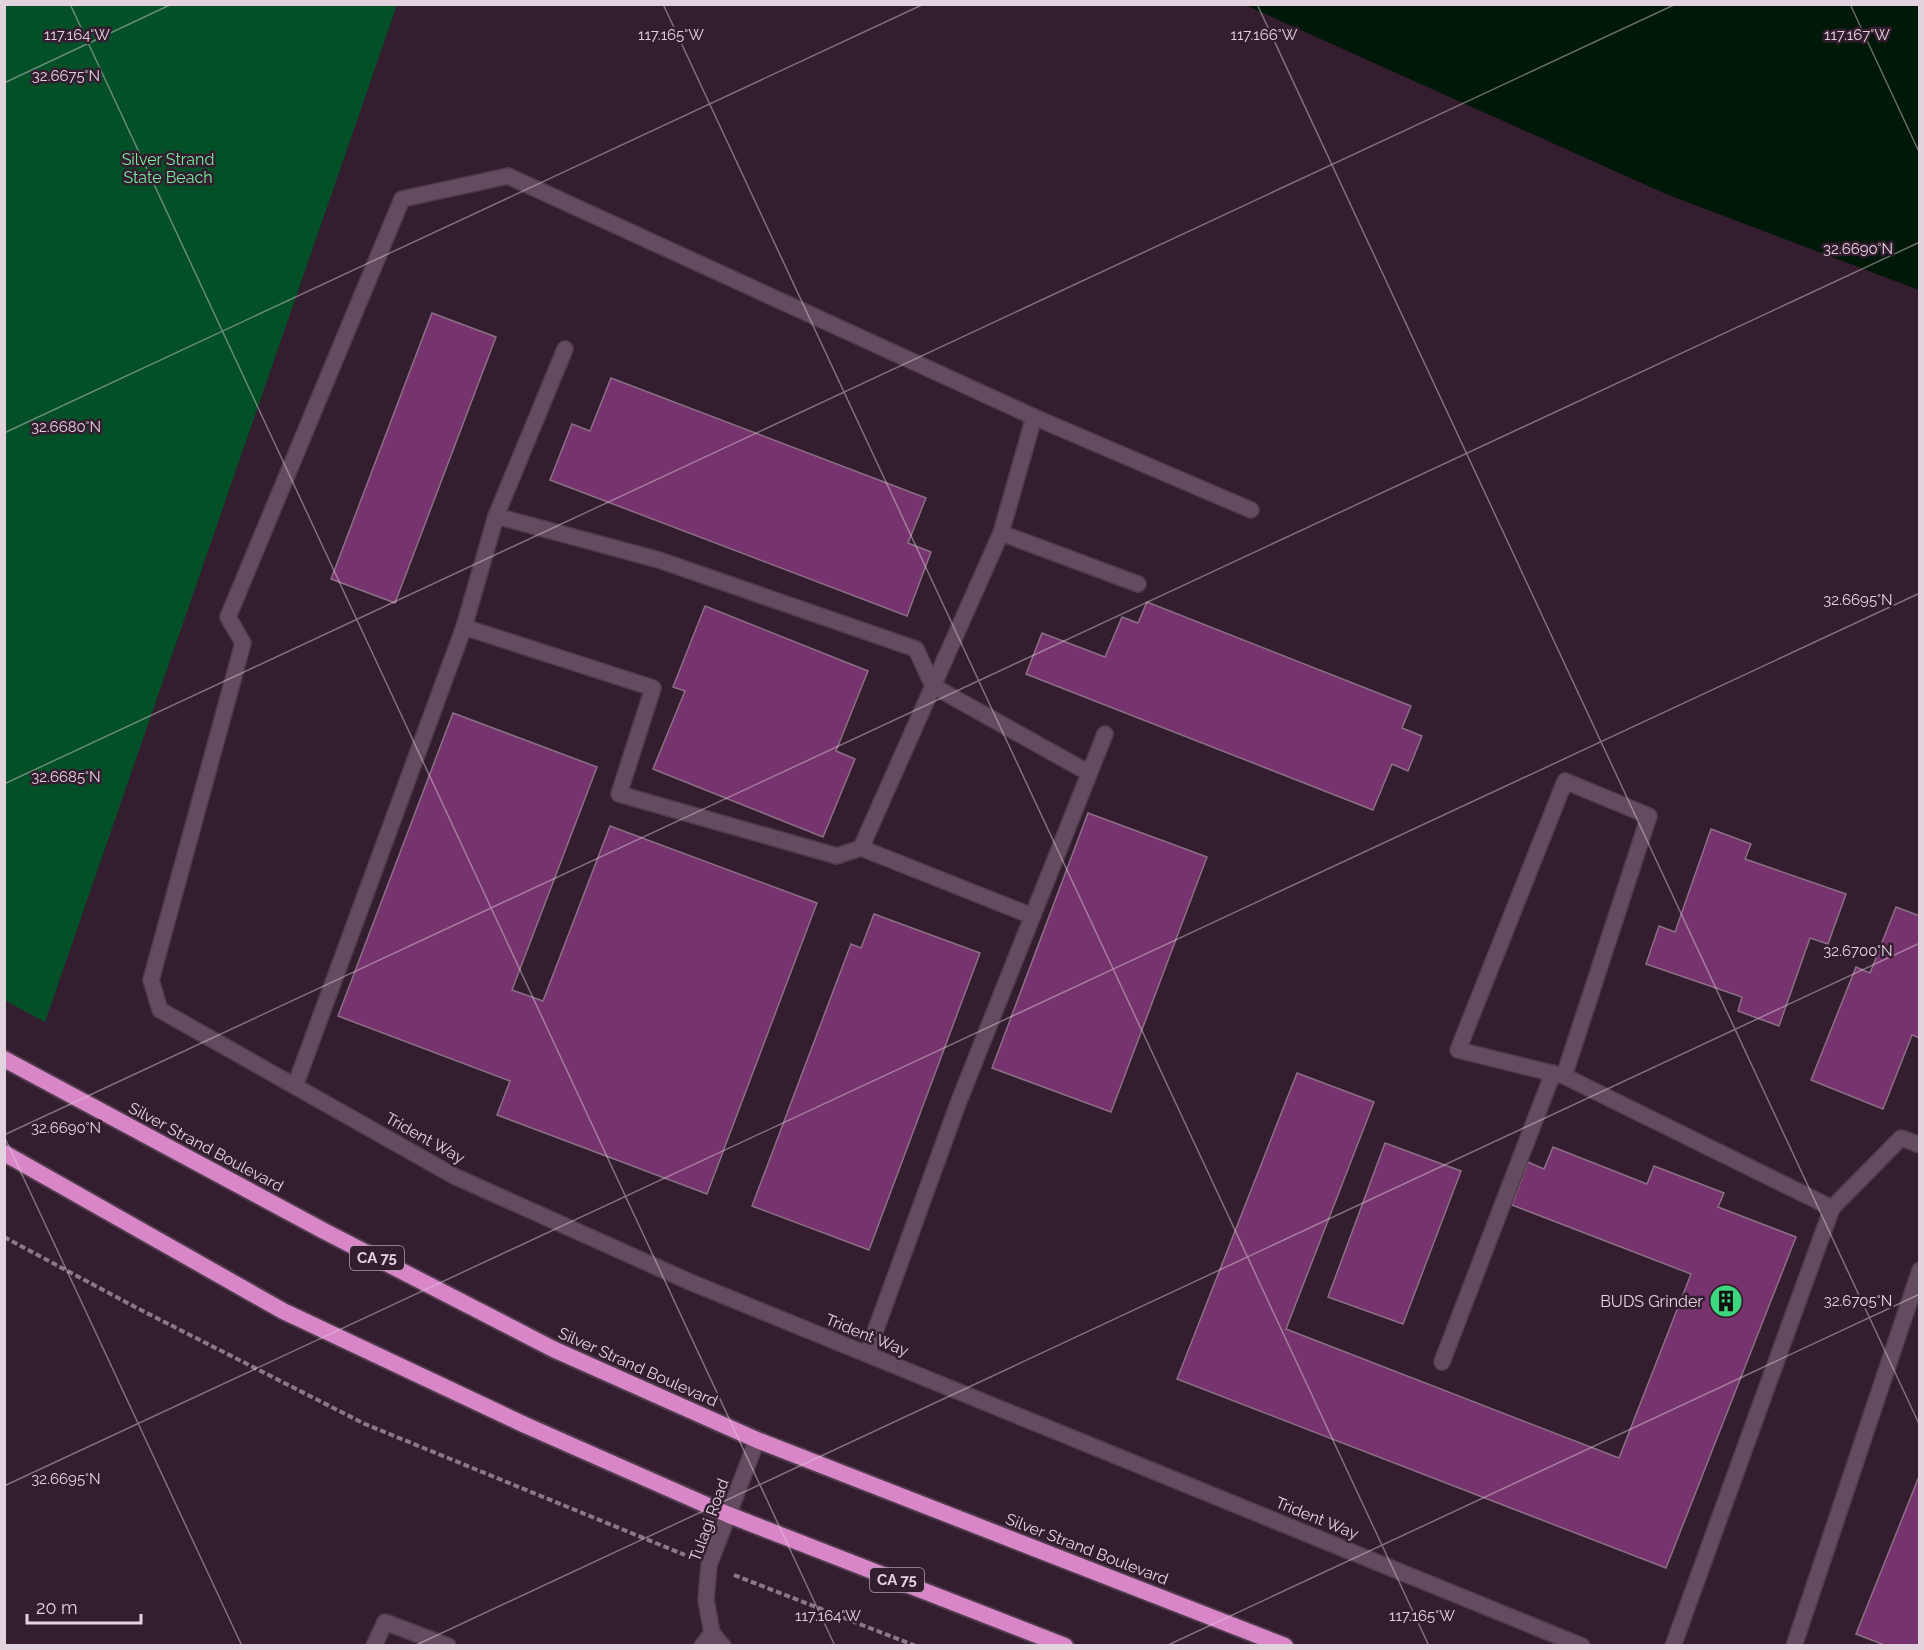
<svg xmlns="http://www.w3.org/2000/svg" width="1924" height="1650" font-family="Raleway,sans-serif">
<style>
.green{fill:#034f28}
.water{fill:#001807}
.building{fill:#77336d;stroke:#8b7085;stroke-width:1.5}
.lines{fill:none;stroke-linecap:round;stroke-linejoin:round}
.service-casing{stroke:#4e3b4b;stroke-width:18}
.minor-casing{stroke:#4e3b4b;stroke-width:18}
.trunk-casing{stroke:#4e3b4b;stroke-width:20}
.path{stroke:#8b7887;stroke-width:4;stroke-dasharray:6 3;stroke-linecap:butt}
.service{stroke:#654b5f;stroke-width:15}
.minor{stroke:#654b5f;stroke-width:15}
.trunk{stroke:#d886c8;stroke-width:16}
.ticks{fill:none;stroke:#e2d3de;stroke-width:1.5;stroke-opacity:0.45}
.labels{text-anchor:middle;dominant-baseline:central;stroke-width:5;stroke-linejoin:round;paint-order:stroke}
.shield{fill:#331d2f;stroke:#ae9caa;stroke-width:1.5}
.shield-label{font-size:15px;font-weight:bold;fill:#e2d3de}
.park-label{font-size:16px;fill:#76eb9e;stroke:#331d2f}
.street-label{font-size:16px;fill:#e2d3de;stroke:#331d2f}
.poi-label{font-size:16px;fill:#e2d3de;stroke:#331d2f;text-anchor:end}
.ticks-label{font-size:15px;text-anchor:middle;fill:#e2d3de;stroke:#331d2f;stroke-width:5;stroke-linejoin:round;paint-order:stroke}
</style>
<rect width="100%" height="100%" fill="#331d2f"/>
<path class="green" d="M5,4L397,5L45,1022L4,1000Z"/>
<path class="water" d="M1245,5H1919V290L1666,194Z"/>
<g class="building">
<path d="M432,313L496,337L395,603L331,579Z"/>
<path d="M611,378L926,498L908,543L931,552L907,616L550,480L572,424L590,431Z"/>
<path d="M1147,602L1411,706L1402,728L1422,736L1408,771L1392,764L1373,810L1026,674L1042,633L1105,657L1122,617L1138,623Z"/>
<path d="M705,606L868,671L836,751L855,759L823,837L653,769L685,691L673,687Z"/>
<path d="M453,713L597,767L512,990L543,1001L610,826L817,903L707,1194L497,1115L510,1081L338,1016Z"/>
<path d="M1088,813L1207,857L1111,1112L992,1068Z"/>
<path d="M1711,829L1751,844L1745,859L1846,894L1828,944L1810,938L1779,1026L1738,1011L1742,997L1646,964L1659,926L1675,932Z"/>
<path d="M1896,907L1920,916V1038L1912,1035L1883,1109L1811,1080L1856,967L1870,973Z"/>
<path d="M874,914L980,953L869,1250L752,1206L851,944L861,948Z"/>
<path d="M1297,1073L1374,1102L1286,1329L1619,1458L1691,1274L1512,1205L1528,1162L1544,1169L1553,1147L1647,1184L1654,1166L1724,1193L1718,1207L1796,1237L1666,1568L1177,1379Z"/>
<path d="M1385,1143L1461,1171L1403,1324L1328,1297Z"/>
<path d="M1920,1474V1646H1887L1856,1634Z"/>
</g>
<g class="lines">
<g class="service-casing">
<g id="service">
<path d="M1251,510L1034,417L508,176L402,199L228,617L243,643L151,980L160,1010L454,1176L690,1282L1582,1646"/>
<path d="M496,516L565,349"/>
<path d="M1001,533L1034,417"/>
<path d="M861,848L837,856L619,794L653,688L464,627L496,516L659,560L916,649L933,686L1089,773"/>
<path d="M1032,916L861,848L1001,533L1138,584"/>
<path d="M1564,1076L1649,816L1565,781L1458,1050L1564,1076L1832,1208L1673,1646"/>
<path d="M295,1086L464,627"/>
<path d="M1832,1208L1901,1138L1920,1145"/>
<path d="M867,1354L959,1101L1105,734"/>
<path d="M1442,1362L1553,1073"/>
<path d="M374,1646L385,1622L448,1646"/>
<path d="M702,1646L712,1633"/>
<path d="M1794,1646L1920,1270"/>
</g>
</g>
<g class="minor-casing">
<path id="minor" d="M723,1646L712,1633L706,1600L709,1565L757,1440"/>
</g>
<g class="trunk-casing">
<g id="trunk">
<path d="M4,1059L324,1231L553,1349L757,1440L1285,1646"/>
<path d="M4,1153L283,1311L525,1425L729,1515L1065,1646"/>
</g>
</g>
<g class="path">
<path d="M4,1237L137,1308L365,1424L685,1555"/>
<path d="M734,1575L916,1646"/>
</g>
<use href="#service" class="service"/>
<use href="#minor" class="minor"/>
<use href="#trunk" class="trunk"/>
</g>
<path class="ticks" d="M70,4L835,1646M663,4L1429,1646M1257,4L1920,1426M1850,4L1920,154M4,83L172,4M4,433L924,4M4,784L1676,4M4,1135L1920,242M4,1136L242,1646M4,1486L1920,593M414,1646L1920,943M1166,1646L1920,1294M1918,1646L1920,1645"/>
<defs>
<g id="building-disc" transform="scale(1.725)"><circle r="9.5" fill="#3cd77e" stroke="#331d2f"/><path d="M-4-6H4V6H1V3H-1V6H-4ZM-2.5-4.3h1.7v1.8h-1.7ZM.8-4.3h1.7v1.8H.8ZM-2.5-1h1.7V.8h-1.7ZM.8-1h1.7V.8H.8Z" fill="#111"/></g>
</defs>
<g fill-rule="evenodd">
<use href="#building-disc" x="1726" y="1301"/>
</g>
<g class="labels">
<g class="shield">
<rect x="350" y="1246" width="54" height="24" rx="4.5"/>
<rect x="870" y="1568" width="54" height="24" rx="4.5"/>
</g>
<g class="shield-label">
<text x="377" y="1258">CA 75</text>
<text x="897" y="1580">CA 75</text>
</g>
<g class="park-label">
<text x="168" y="159">Silver Strand<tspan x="168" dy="18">State Beach</tspan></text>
</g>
<g class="street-label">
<text transform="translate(425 1138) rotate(29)">Trident Way</text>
<text transform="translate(206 1147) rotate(28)">Silver Strand Boulevard</text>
<text transform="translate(867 1335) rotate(22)">Trident Way</text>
<text transform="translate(638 1367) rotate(24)">Silver Strand Boulevard</text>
<text transform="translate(1317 1518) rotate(22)">Trident Way</text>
<text transform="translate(709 1520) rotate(-70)">Tulagi Road</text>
<text transform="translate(1087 1549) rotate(21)">Silver Strand Boulevard</text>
</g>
<g class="poi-label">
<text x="1703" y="1301">BUDS Grinder</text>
</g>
</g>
<g class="ticks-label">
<text x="77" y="40">117.164°W</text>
<text x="671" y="40">117.165°W</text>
<text x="1264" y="40">117.166°W</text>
<text x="1857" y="40">117.167°W</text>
<text x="66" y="81">32.6675°N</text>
<text x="1858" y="254">32.6690°N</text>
<text x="66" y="432">32.6680°N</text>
<text x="1858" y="605">32.6695°N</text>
<text x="66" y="782">32.6685°N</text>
<text x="1858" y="956">32.6700°N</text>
<text x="66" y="1133">32.6690°N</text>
<text x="1858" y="1306">32.6705°N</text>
<text x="66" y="1484">32.6695°N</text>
<text x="828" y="1621">117.164°W</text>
<text x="1422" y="1621">117.165°W</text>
</g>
<rect width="1924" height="1650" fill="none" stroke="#e2d3de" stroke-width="12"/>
<path d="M27 1614v9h114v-9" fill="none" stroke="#e2d3de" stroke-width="3"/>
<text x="36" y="1614" font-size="18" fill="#e2d3de" stroke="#331d2f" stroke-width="4.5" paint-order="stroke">20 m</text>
</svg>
